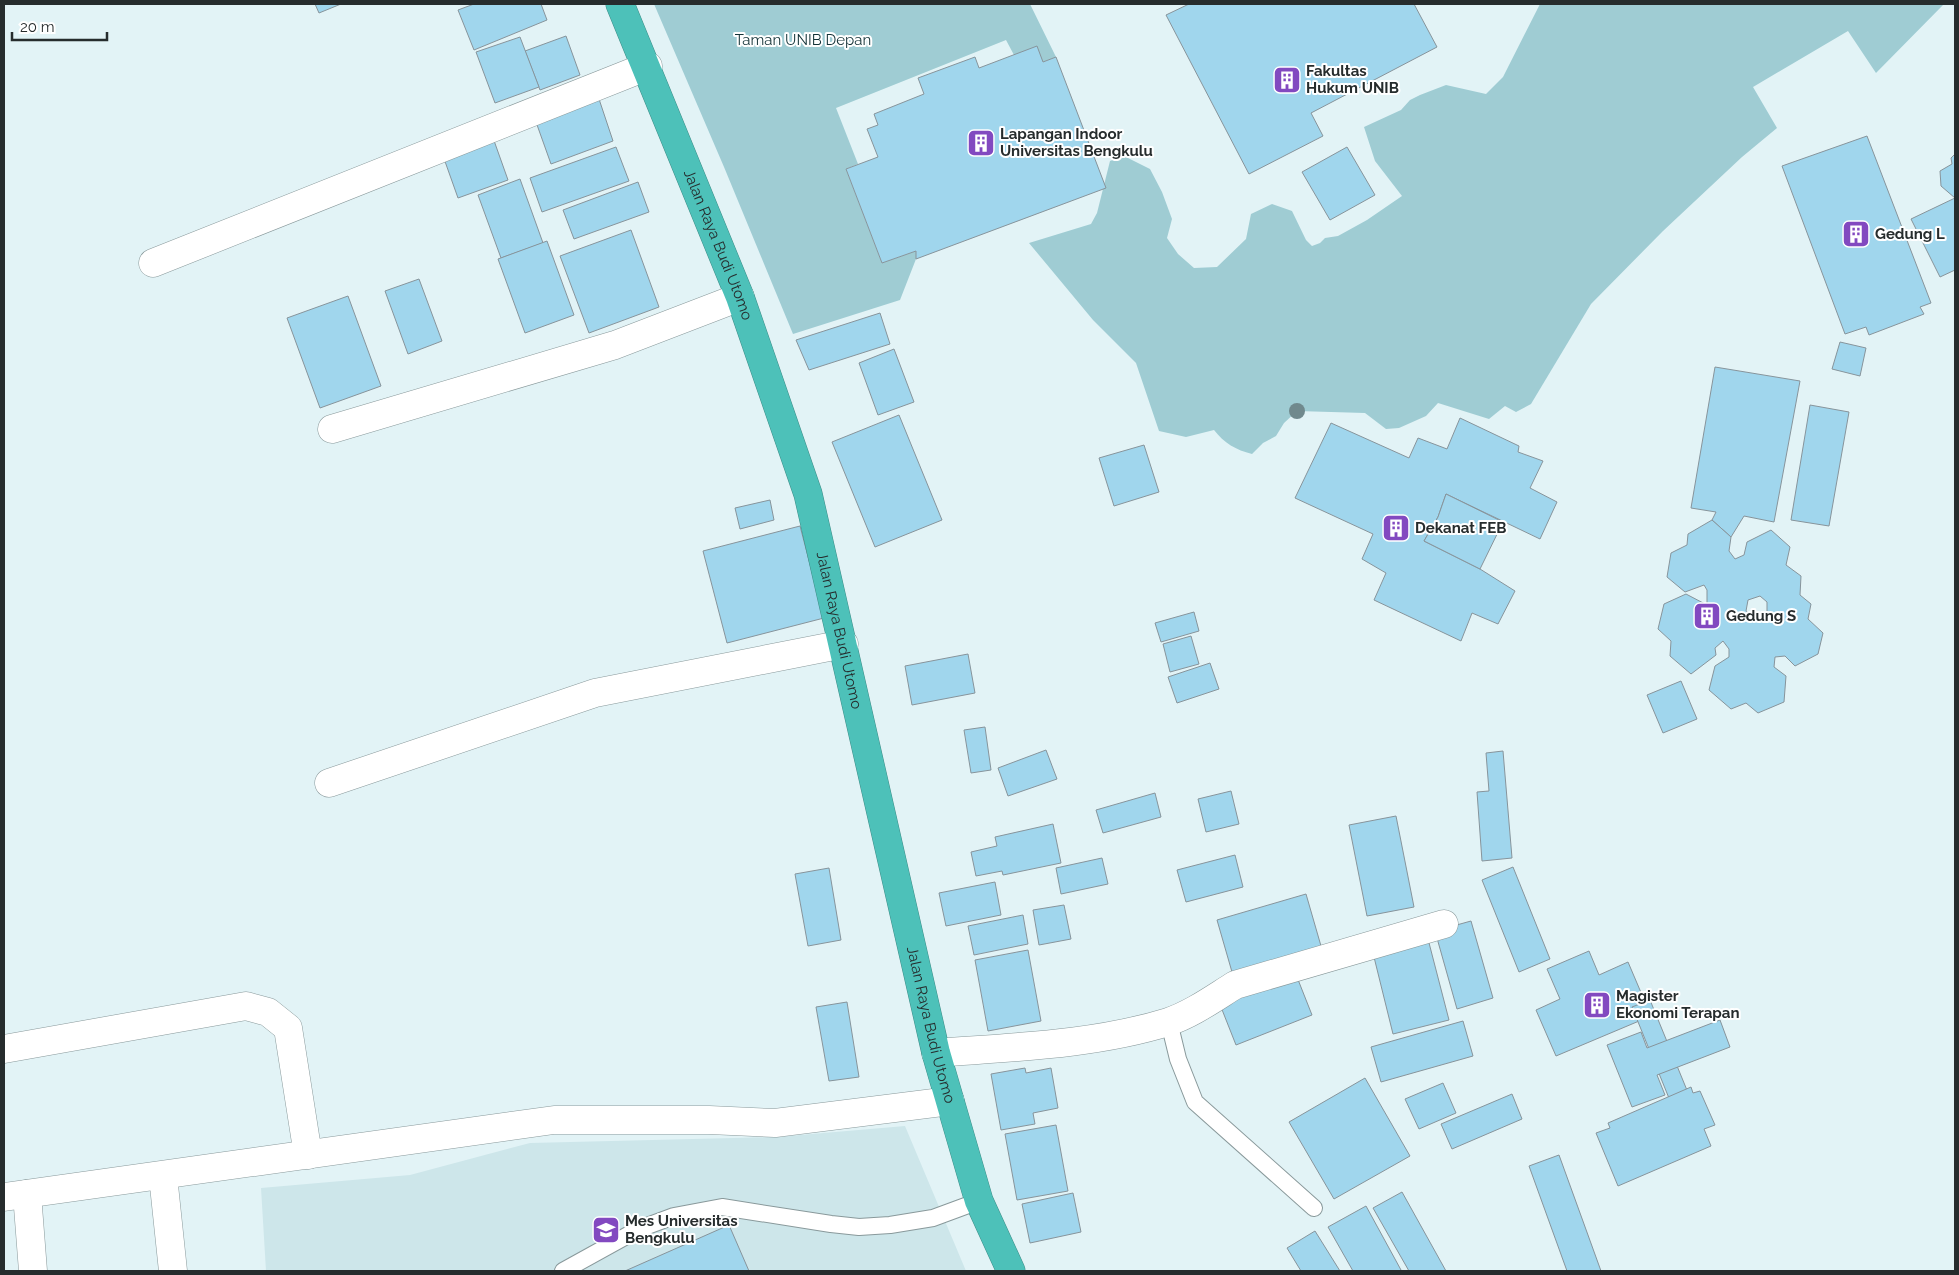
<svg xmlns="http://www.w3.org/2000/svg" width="1959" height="1275" font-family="Raleway,sans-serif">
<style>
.built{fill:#cde6ea}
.green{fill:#9fccd3}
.building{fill:#a0d6ed;stroke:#87949b;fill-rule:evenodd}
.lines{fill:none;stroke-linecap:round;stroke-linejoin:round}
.lane-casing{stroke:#89999b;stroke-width:18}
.street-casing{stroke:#89999b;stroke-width:29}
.highway-casing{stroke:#3f8d88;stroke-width:29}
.lane{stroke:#fff;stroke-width:16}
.street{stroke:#fff;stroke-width:28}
.highway{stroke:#4dc1b9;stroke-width:28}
.tree{fill:#70898d}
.labels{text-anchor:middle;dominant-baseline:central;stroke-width:4;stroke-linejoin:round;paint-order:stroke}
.park-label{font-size:15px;fill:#133237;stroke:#fff}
.poi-label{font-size:15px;font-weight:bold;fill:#262c2d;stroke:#fff;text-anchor:start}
.street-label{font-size:15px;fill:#262c2d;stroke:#fff}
</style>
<rect width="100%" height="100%" fill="#e2f3f6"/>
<path class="built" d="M905,1126L966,1271H266L261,1188L410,1175L530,1143L777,1137Z"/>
<g class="green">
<path d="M654,4H1030L1056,57L1043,62L1014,55L1006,40L836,108L858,164L846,169L882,263L916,251V259L900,300L793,334L724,167Z"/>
<path d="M1540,4H1944L1876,73L1848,31L1753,87L1777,128L1742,157L1663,231L1591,304L1531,404L1516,412L1505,406L1489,419L1438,403L1426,416L1399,428L1386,429L1365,413L1297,411L1284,423L1276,436L1263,443L1252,454C1236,450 1224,443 1214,430L1186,437L1159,431L1136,363L1093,320L1029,243L1091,224L1097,213L1110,161L1124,156L1150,169L1162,192L1172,219L1167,238L1178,254L1194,268L1217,267L1246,239L1251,214L1272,204L1292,211L1306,240L1312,246L1320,243L1325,238L1338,236L1367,220L1402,196L1375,161L1364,127L1401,110L1410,100L1420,95L1446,85L1486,94L1503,77Z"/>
</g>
<g class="building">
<path d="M315,4H341L319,13Z"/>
<path d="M474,4H541L547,20L474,50L458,10Z"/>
<path d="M1189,4H1414L1437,47L1311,113L1323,136L1249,174L1166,15Z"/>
<path d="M566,36L580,75L540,90L525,51Z"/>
<path d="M520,37L539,87L495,103L476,52Z"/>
<path d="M1037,46L1043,62L1056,57L1106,188L916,259V251L882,263L846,169L878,157L867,129L878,125L874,114L924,94L918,78L975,57L979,68Z"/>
<path d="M599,99L613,141L551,164L536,122Z"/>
<path d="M492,135L508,180L458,198L442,153Z"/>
<path d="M1867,136L1931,303L1920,307L1924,314L1869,335L1866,327L1845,334L1782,166Z"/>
<path d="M616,147L629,181L542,212L530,178Z"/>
<path d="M1347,147L1375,195L1330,220L1302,172Z"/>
<path d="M1955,154V270L1940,277L1911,219L1955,198L1941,186L1940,171L1952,164L1951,158Z"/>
<path d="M520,179L543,243L501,258L478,195Z"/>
<path d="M638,182L649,212L574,239L563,210Z"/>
<path d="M631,230L659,307L589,333L560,256Z"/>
<path d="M547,241L574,315L525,333L498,259Z"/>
<path d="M419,279L442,341L408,354L385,291Z"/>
<path d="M348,296L381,386L320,408L287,318Z"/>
<path d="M880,313L890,344L809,370L796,340Z"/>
<path d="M1840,342L1866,348L1860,376L1832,369Z"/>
<path d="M894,349L914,402L878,415L859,363Z"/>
<path d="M1715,367L1800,381L1774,522L1744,516L1731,537L1712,520L1716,512L1691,508Z"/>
<path d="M1810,405L1849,412L1829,526L1791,520Z"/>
<path d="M899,415L942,520L875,547L832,442Z"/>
<path d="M1460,418L1519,446L1518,452L1543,461L1530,488L1557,502L1540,539L1446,494L1438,517L1424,541L1480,569L1515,591L1498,624L1472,613L1461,641L1374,600L1386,573L1362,559L1373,534L1295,498L1331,423L1409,458L1418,438L1447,449Z"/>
<path d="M1144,445L1159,492L1114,506L1099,458Z"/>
<path d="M1446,494L1503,522L1480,569L1424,541L1438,517Z"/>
<path d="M770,500L774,520L740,529L735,508Z"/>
<path d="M1712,520L1731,537L1729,551L1735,559L1744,555L1747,542L1771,530L1790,547L1786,565L1801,576L1800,595L1811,604L1808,619L1823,633L1818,654L1795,666L1785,656L1775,657L1774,667L1786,676L1784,702L1758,713L1746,703L1731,709L1709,690L1715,666L1729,657V649L1723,641L1715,648L1716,655L1691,674L1670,656L1671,641L1658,629L1664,604L1686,594L1707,605V590L1704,585L1685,592L1667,577L1671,553L1687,545L1688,534ZM1760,596L1767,602V613L1755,618L1746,611L1748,600Z"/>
<path d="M800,526L824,618L727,643L703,551Z"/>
<path d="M1194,612L1199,631L1161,642L1155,623Z"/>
<path d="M1191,636L1199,664L1170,672L1163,644Z"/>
<path d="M968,654L975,693L912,705L905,666Z"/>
<path d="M1210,663L1219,689L1177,703L1168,677Z"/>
<path d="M1681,681L1697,719L1663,733L1647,695Z"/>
<path d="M985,727L991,770L971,773L964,730Z"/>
<path d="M1046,750L1057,779L1008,796L998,768Z"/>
<path d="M1503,751L1512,858L1482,861L1477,792L1489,791L1486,753Z"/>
<path d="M1231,791L1239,824L1206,832L1198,799Z"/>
<path d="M1155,793L1161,817L1103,833L1096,810Z"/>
<path d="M1396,816L1414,907L1367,916L1349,825Z"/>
<path d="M1053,824L1061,863L1003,875L1002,871L976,876L971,852L997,846L995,837Z"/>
<path d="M1235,855L1243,887L1186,902L1177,870Z"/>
<path d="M1102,858L1108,884L1061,894L1056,868Z"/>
<path d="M1513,867L1550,959L1519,972L1482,880Z"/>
<path d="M829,868L841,940L808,946L795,874Z"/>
<path d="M995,882L1001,915L946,926L939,893Z"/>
<path d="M1306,894L1321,946L1232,972L1217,920Z"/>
<path d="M1064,905L1071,939L1039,945L1033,910Z"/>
<path d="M1023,915L1028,944L974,955L968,926Z"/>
<path d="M1471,921L1493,998L1457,1009L1435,931Z"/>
<path d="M1428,939L1449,1020L1393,1034L1373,953Z"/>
<path d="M1028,950L1041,1021L988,1031L975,960Z"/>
<path d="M1589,951L1599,975L1628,962L1651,1016L1556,1056L1536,1010L1560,999L1547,969Z"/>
<path d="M1295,972L1312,1015L1236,1045L1219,1002Z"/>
<path d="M1650,1000L1691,1100L1673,1108L1632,1007Z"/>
<path d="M847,1002L859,1077L829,1081L816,1007Z"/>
<path d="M1720,1020L1730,1047L1657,1075L1665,1095L1632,1107L1607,1045L1641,1032L1647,1048Z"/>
<path d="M1463,1021L1473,1056L1381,1082L1371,1047Z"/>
<path d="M1025,1068L1026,1073L1051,1068L1058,1108L1033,1113L1035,1124L1001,1130L991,1074Z"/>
<path d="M1365,1078L1410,1156L1334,1199L1289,1122Z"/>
<path d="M1443,1083L1456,1113L1419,1129L1405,1099Z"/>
<path d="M1691,1087L1693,1093L1700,1091L1715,1125L1704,1129L1711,1146L1618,1186L1596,1133L1610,1128L1608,1123Z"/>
<path d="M1512,1094L1522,1119L1452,1149L1441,1124Z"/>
<path d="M1056,1125L1068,1191L1017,1200L1005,1134Z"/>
<path d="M1559,1155L1601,1271H1567L1529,1166Z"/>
<path d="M1402,1192L1446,1271H1409L1373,1208Z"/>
<path d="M1073,1193L1081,1232L1030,1243L1022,1204Z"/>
<path d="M1366,1206L1401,1270L1399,1271H1353L1328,1227Z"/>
<path d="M729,1225L749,1271H625Z"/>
<path d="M1315,1231L1340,1271H1301L1287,1248Z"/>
</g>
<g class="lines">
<g class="lane-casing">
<g id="lane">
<path d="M1169,1022L1178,1059L1195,1102L1314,1208"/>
<path d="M563,1271L639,1229L674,1216L722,1207L831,1224L859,1227L890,1225L933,1218L979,1201"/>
</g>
</g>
<g class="street-casing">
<g id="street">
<path d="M153,263L648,66"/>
<path d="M332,429L615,345L740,297"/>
<path d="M329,783L595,693L844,644"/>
<path d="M4,1049L246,1006L268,1012L288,1028L308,1155"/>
<path d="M936,1053C1013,1047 1094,1045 1168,1022C1192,1014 1214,998 1235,985L1444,924"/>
<path d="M163,1176L173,1271"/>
<path d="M27,1194L33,1271"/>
<path d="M4,1197L554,1120H709L775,1123L950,1101"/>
</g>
</g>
<g class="highway-casing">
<g id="highway">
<path id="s1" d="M620,4L740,297L808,494L936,1053L979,1201L1011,1271"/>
</g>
</g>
<use href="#lane" class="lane"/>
<use href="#street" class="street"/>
<use href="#highway" class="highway"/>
</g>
<circle class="tree" cx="1297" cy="411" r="8"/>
<defs>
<g id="building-square" transform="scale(1.4375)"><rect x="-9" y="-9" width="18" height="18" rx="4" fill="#8249c0" stroke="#fff"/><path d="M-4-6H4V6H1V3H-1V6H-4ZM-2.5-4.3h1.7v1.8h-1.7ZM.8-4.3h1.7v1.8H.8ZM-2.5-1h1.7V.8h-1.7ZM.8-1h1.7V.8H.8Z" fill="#fff"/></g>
<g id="university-square" transform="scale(1.4375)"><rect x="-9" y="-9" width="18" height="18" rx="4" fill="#8249c0" stroke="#fff"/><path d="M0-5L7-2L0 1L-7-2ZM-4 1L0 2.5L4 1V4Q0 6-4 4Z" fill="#fff"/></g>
</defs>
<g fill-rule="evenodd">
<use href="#building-square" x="1287" y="80"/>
<use href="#building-square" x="981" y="143"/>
<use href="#building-square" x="1856" y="234"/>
<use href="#building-square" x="1396" y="528"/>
<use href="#building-square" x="1707" y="616"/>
<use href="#building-square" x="1597" y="1005"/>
<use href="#university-square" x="606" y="1230"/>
</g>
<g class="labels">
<g class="park-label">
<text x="803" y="40">Taman UNIB Depan</text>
</g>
<g class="poi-label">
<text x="1306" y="71">Fakultas<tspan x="1306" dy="17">Hukum UNIB</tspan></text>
<text x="1000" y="134">Lapangan Indoor<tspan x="1000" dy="17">Universitas Bengkulu</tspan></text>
<text x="1875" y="234">Gedung L</text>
<text x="1415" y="528">Dekanat FEB</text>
<text x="1726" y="616">Gedung S</text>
<text x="1616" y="996">Magister<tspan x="1616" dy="17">Ekonomi Terapan</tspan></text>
<text x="625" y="1221">Mes Universitas<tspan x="625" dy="17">Bengkulu</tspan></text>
</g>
<g class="street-label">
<text stroke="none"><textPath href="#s1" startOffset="260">Jalan Raya Budi Utomo</textPath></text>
<text stroke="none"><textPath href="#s1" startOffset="665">Jalan Raya Budi Utomo</textPath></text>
<text stroke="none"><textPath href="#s1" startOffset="1070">Jalan Raya Budi Utomo</textPath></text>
</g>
</g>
<rect width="1959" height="1275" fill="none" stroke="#262c2d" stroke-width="10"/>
<path d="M12 32v8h95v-8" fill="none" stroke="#262c2d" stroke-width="2.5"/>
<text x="20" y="32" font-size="15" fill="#262c2d" stroke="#ffffff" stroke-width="4" paint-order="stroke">20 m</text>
</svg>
